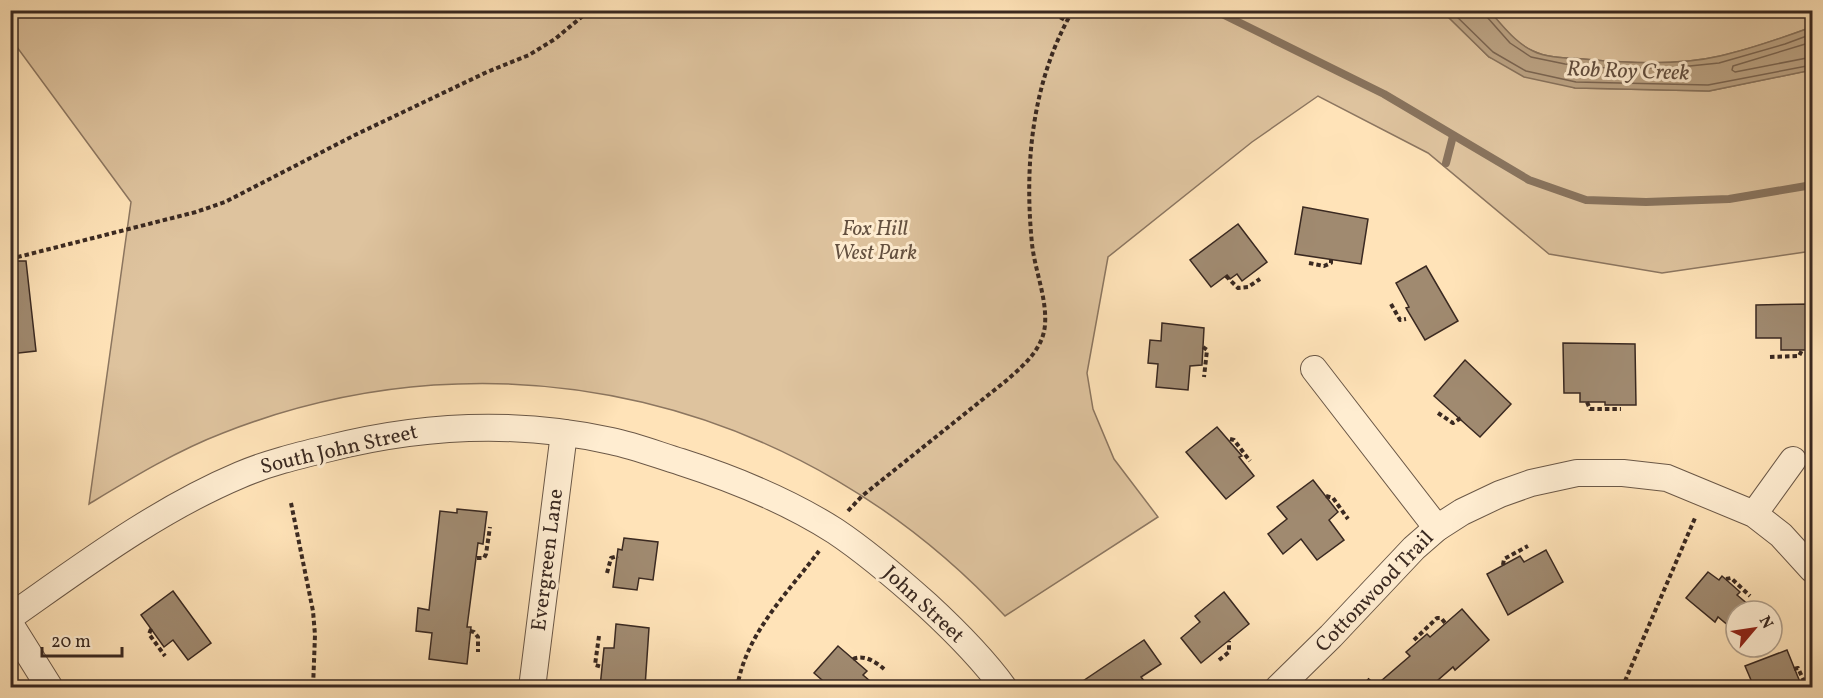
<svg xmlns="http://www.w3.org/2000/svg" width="1823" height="698" font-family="Vollkorn,serif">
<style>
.green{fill:#dec39e;stroke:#8c7660;stroke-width:1.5}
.water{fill:#bca485;stroke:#88735d;stroke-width:1.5}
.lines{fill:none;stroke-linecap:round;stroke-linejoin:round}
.shore{stroke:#7b6653;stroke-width:1.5}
.stream{stroke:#88735d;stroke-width:8}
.building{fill:#a08a70;stroke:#3a2921;stroke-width:1.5}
.minor-casing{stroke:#6b5847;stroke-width:28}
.path{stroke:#3a2921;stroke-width:4;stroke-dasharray:4.5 3;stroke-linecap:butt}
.minor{stroke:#ffedd1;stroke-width:26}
.labels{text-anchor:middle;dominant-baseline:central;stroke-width:6;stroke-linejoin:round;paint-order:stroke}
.park-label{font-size:21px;font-style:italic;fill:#635040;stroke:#ffedd1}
.street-label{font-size:21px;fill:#3a2921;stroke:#ffedd1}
.water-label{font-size:22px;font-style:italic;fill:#614e3f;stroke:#ffedd1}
</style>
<rect width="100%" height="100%" fill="#ffe3b8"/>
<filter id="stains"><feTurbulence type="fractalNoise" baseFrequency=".00333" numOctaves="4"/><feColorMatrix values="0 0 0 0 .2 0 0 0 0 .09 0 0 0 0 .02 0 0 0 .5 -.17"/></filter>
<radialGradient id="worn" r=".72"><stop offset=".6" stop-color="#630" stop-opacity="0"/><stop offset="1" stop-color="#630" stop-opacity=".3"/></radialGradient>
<g class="green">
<path d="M10,11H1442L1489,57L1575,88L1709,91L1812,70V251L1662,273L1549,254L1428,153L1318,96L1252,142L1108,257L1087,373L1093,409L1114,459L1158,517L1005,616C804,399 500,324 223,433C176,451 132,478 89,504L131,202L11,39Z"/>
<path d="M1489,11H1812V27C1782,38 1751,49 1720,56C1677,66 1627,63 1583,59C1567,58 1547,58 1533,51C1514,43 1502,25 1489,11Z"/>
</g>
<path class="water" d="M1442,11H1489C1503,25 1514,42 1533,51C1547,58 1567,58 1583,59C1627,63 1677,66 1720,56C1751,49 1782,38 1812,27V70L1709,91L1575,88L1524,77L1489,57Z"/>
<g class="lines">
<g class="shore">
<path d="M1450,10L1493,52L1526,71L1576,82L1708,85L1812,65"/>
<path d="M1485,10L1487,17L1510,43L1531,57L1565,64L1607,68H1670L1719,63L1785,44L1812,34"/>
<path d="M1812,42L1733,66L1732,70L1735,72L1812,57"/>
</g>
<g class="stream">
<path d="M1214,10L1384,94L1529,180L1586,200L1646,202L1729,199L1812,185"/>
<path d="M1446,163L1453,136"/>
</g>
</g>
<g class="building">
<path d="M1303,207L1368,219L1361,264L1295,254Z"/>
<path d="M1238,224L1267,262L1242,281L1237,274L1230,279L1227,275L1211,287L1190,260Z"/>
<path d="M10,261H26L36,351L10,354Z"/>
<path d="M1426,266L1458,321L1425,340L1406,308L1409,307L1396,283Z"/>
<path d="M1812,304V350H1781V338H1756V305Z"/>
<path d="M1162,323L1204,328L1202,365L1190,366L1188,390L1156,387L1158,364L1148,363L1150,340L1161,341Z"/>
<path d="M1563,343L1635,344L1636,405H1605V402H1580V393H1564Z"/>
<path d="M1465,360L1511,404L1480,437L1434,396Z"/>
<path d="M1217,427L1242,456L1239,457L1254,476L1226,499L1186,452Z"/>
<path d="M1313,480L1338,512L1329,520L1344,540L1317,560L1301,539L1283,554L1268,534L1287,519L1277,507Z"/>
<path d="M457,509L487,512L483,544L478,543L467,627H471L467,664L429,659L432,633L416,631L418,608L429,610L440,511L457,513Z"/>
<path d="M624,538L658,542L653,580L639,578L637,590L613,587L618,549L622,550Z"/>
<path d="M1546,550L1563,582L1508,615L1487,574L1520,556L1524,562Z"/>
<path d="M1708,572L1719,580L1722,576L1740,592L1737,595L1756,611H1736V632L1718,617L1715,622L1686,598Z"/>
<path d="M173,591L211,643L188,660L173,640L164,647L141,615Z"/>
<path d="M1224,592L1249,624L1201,663L1181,638L1200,622L1195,616Z"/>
<path d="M1462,609L1489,640L1455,670L1453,667L1430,687H1374L1410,656L1406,652L1427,634L1430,637Z"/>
<path d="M616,624L649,628L645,687H600L604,648H614Z"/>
<path d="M1144,640L1161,664L1141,677L1149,687H1074Z"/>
<path d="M838,646L867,671L863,675L877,687H830L814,673Z"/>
<path d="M1787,650L1802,687H1754L1745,666Z"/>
</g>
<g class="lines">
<g class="minor-casing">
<g id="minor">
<path d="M1314,369L1437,528"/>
<path d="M1754,514L1793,460"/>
<path d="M10,617C84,565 157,510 240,475C268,463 297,456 326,449C420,425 516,420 611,441C635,446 658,455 681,462C734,479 788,501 835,531C868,553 898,579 927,605C953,629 983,659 1004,688"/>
<path d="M10,624L50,688"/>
<path d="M532,688L564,433"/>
<path d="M1278,688L1331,636L1414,548L1437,528L1462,512L1500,494L1531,483L1577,473H1623L1667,478L1754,514L1781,535L1812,569"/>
</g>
</g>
<g class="path">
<path d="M1047,10L1067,21"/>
<path d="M10,259L196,212L225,202L355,135L487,72L529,55L555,39L590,10"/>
<path d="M1309,263L1324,266L1331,263V259"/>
<path d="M1226,276L1238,288L1248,287L1260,279"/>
<path d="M1391,304L1400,320L1406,319"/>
<path d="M1203,347L1207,350L1204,377"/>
<path d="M1770,357L1799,356L1802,350"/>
<path d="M1587,402L1590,409H1621"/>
<path d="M1438,413L1453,423L1461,418"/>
<path d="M1230,439L1234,440L1250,461"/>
<path d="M1326,496L1333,498L1348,519"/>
<path d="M291,503L313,611L315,635L313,688"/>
<path d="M848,511L862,496L1007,380C1024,365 1043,349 1045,325C1047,298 1035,271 1032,244C1024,164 1032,81 1073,10"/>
<path d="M477,558H484L486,554L490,527"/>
<path d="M1503,565L1504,559L1528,546"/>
<path d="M607,573L611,558L618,556"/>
<path d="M1726,579L1731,578L1750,596"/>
<path d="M151,629L149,634L165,656"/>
<path d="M470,631L474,632L478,637V652"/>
<path d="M599,636L595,665L602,667"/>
<path d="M1414,640L1437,618H1441L1446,624"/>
<path d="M853,659C864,654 876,662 884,669"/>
<path d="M1219,660L1229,652V641"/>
<path d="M1794,669L1798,668L1807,688"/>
<path d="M737,688C746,633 787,594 819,551"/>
<path d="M1362,688L1370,679"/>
<path d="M1622,688L1695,518"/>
</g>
<use href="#minor" class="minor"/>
</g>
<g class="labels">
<g class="park-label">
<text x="875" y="229">Fox Hill<tspan x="875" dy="24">West Park</tspan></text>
</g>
<g class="street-label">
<text transform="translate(339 450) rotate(-13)">South John Street</text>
<text transform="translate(548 560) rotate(-83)">Evergreen Lane</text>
<text transform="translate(1375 592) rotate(-46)">Cottonwood Trail</text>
<text transform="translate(923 605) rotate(43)">John Street</text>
</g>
<g class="water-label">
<text transform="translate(1628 72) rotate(2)">Rob Roy Creek</text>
</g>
</g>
<rect width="1823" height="698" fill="none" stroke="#ffe3b8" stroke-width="36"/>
<rect x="12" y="12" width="1799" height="674" fill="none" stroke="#3a2921" stroke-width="3"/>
<rect x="18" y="18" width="1787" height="662" fill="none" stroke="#3a2921" stroke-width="1.5"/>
<g transform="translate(1754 629) rotate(61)"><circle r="28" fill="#ffedd1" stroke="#b09f8b" stroke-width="1.5"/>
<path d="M0-4.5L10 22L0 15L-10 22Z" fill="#8f2418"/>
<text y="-9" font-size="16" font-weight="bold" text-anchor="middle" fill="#3a2921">N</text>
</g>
<path d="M42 647v9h80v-9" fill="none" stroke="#3a2921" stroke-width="3"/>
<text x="51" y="647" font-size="18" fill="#3a2921" stroke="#ffedd1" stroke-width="4.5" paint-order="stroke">20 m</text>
<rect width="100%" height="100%" filter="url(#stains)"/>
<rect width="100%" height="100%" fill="url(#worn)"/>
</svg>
